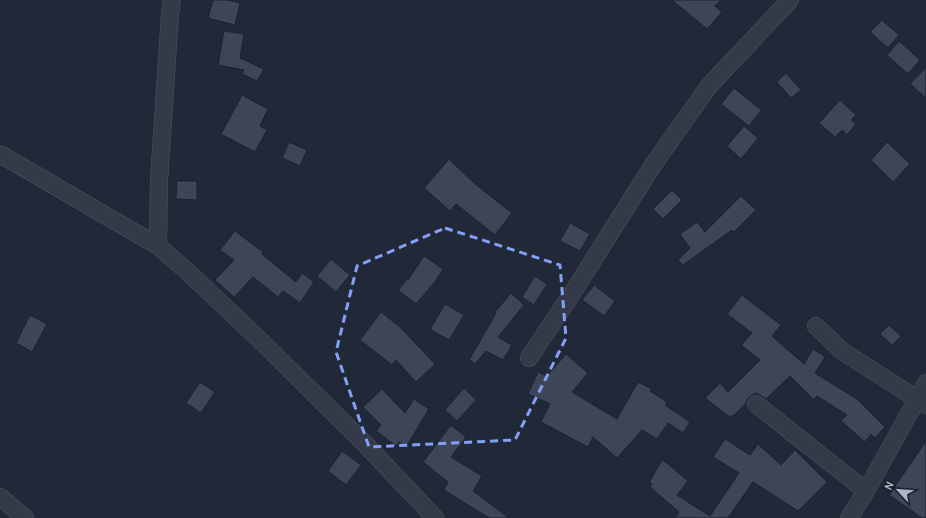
<svg xmlns="http://www.w3.org/2000/svg" width="926" height="518" font-family="Overpass,sans-serif">
<style>
.building{fill:#3d4558;stroke:#1c212f}
.lines{fill:none;stroke-linecap:round;stroke-linejoin:round}
.street-casing{stroke:#4f5563;stroke-width:18}
.street{stroke:#353a49;stroke-width:17}
.marked{fill:none;stroke:#83a0f6;stroke-width:3;stroke-dasharray:8 5;stroke-linejoin:round}
</style>
<rect width="100%" height="100%" fill="#212838"/>
<g class="building">
<path d="M213,0H228L240,3L235,25L208,18Z"/>
<path d="M672,0H721L715,6L722,12L707,29Z"/>
<path d="M882,20L899,35L888,48L870,32Z"/>
<path d="M224,31L244,34L240,58L264,69L257,81L242,74L244,70L218,65Z"/>
<path d="M899,41L920,60L908,74L887,55Z"/>
<path d="M926,67V98L910,84Z"/>
<path d="M786,73L801,90L791,98L777,82Z"/>
<path d="M734,88L761,110L749,126L721,104Z"/>
<path d="M242,95L268,109L260,126L267,130L255,152L221,134Z"/>
<path d="M840,100L856,115L851,120L856,124L847,135L842,130L835,137L819,123Z"/>
<path d="M744,126L758,138L741,159L727,146Z"/>
<path d="M289,142L307,150L300,166L282,158Z"/>
<path d="M887,142L910,164L893,182L871,160Z"/>
<path d="M449,159L474,183L512,213L495,235L456,204L450,211L424,188Z"/>
<path d="M177,181H197V200L176,199Z"/>
<path d="M672,190L682,200L663,219L653,209Z"/>
<path d="M741,196L756,210L734,232L732,230L683,265L678,260L690,248L680,234L697,222L705,232Z"/>
<path d="M570,223L590,234L580,251L560,241Z"/>
<path d="M235,231L263,252L262,254L296,282L302,273L314,282L300,303L283,291L278,297L253,277L234,297L215,280L234,260L220,250Z"/>
<path d="M424,256L443,269L434,283L416,304L398,290L407,279L408,280Z"/>
<path d="M331,259L350,275L336,292L317,276Z"/>
<path d="M535,276L547,284L534,305L522,297Z"/>
<path d="M594,285L615,301L604,316L582,300Z"/>
<path d="M511,293L524,305L498,337L512,345L503,360L486,351L475,364L469,360L496,313L495,312Z"/>
<path d="M742,295L781,325L772,336L804,364L813,349L825,357L815,373L857,399L885,427L875,438L871,434L865,442L841,421L847,415L817,396L814,400L790,376L766,399L756,393L752,395L748,398L746,403L733,416H728L705,398L720,383L728,392L760,360L741,345L752,333L727,314Z"/>
<path d="M445,304L464,315L449,340L430,329Z"/>
<path d="M381,312L401,328L435,364L416,382L396,360L392,365L360,340Z"/>
<path d="M30,315L47,324L32,352L16,343Z"/>
<path d="M889,325L901,336L892,345L880,334Z"/>
<path d="M566,354L588,373L572,392L617,419L638,382L652,389L650,391L667,402L665,405L690,422L683,433L668,423L657,439L642,430L617,458L593,437L588,447L541,422L550,404L528,394L538,372L547,376Z"/>
<path d="M200,382L215,392L201,413L186,403Z"/>
<path d="M464,388L476,400L457,421L445,410Z"/>
<path d="M382,389L405,413L414,399L429,409L406,447L399,442L396,446L376,431L381,425L363,407Z"/>
<path d="M451,425L466,437L451,457L482,476L473,491L509,518H489L444,490L448,482L423,462Z"/>
<path d="M725,439L750,455L758,444L781,465L795,450L827,482L798,511L753,482L728,518H675L679,512L650,487L652,484L649,483L662,460L668,464L688,481L677,495L710,516L739,473L713,457Z"/>
<path d="M926,441V518H922L889,495Z"/>
<path d="M342,451L361,465L346,485L328,471Z"/>
</g>
<g class="lines">
<g class="street-casing">
<g id="street">
<path d="M0,154L158,246L188,272L264,344L366,445L435,518"/>
<path d="M158,246L159,181L170,14L172,0"/>
<path d="M816,326L842,351L926,405"/>
<path d="M529,358L575,289L653,165L709,86L790,0"/>
<path d="M756,404L866,491"/>
<path d="M0,497L25,518"/>
<path d="M849,518L866,491L926,383"/>
</g>
</g>
<use href="#street" class="street"/>
</g>
<path class="marked" d="M445,228L560,265L566,338L515,440L369,447L336,352L357,266Z"/>
<g transform="translate(898 490) rotate(296)" stroke="#1a1f2d" stroke-width="3" paint-order="stroke">
<path d="M0-3L7 15L0 10L-7 15Z" fill="#afb5c5"/>
<text y="-6" font-size="11" font-weight="bold" text-anchor="middle" fill="#afb5c5">N</text>
</g>
</svg>
